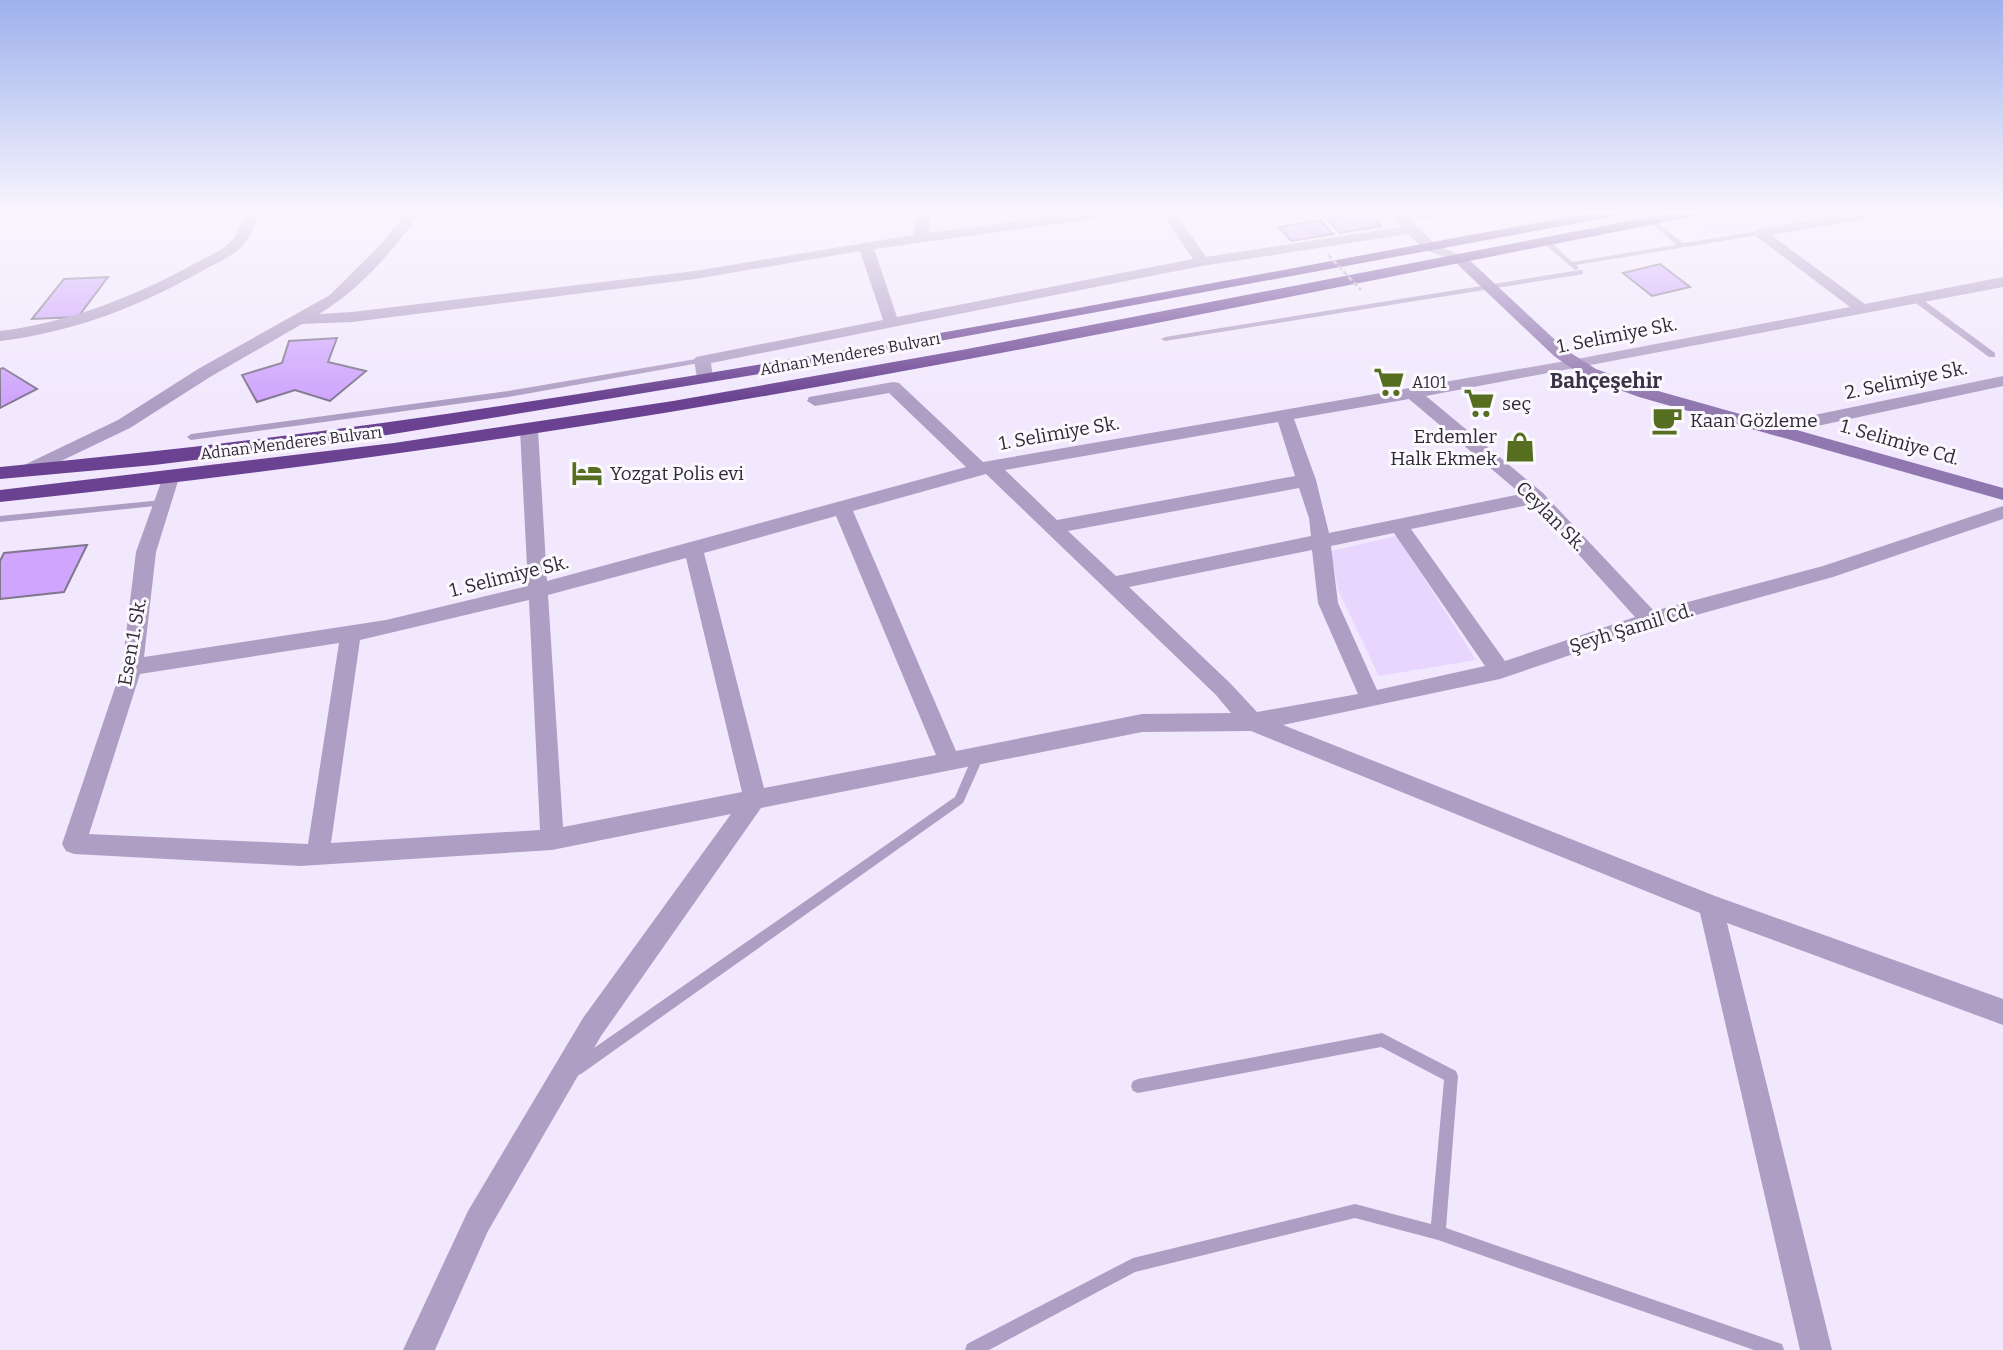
<svg xmlns="http://www.w3.org/2000/svg" width="2003" height="1350" font-family="Bitter,serif">
<style>
.green{fill:#e8d6fe}
.building{fill:#cfa5fd;stroke:#80768d;stroke-width:2}
.lines{fill:none;stroke-linecap:round;stroke-linejoin:round}
.lane{fill:#af9ec4;fill-rule:evenodd}
.street{fill:#af9ec4;fill-rule:evenodd}
.secondary{fill:#9177af;fill-rule:evenodd}
.highway{fill:#6a4291;fill-rule:evenodd}
.path-bridge{stroke:#b3acbd;stroke-width:2.5;stroke-dasharray:5 2.5;stroke-linecap:butt}
.labels{text-anchor:middle;dominant-baseline:central;stroke-width:6;stroke-linejoin:round;paint-order:stroke}
.far-street-label{font-size:16px;fill:#2e2a34;stroke:#fbf9fe}
.far-poi-label{font-size:16px;fill:#2e2a34;stroke:#fbf9fe;text-anchor:start}
.street-label{font-size:19px;fill:#2e2a34;stroke:#fbf9fe}
.poi-label{font-size:19px;fill:#2e2a34;stroke:#fbf9fe;text-anchor:start}
.far-district-label{font-size:21px;font-weight:bold;fill:#3b3246;stroke:#fbf9fe}
</style>
<rect width="100%" height="100%" fill="#f1e8fd"/>
<g class="green">
<path d="M1791,211H1859C1806,220 1737,242 1684,231L1726,226Z"/>
<path d="M1397,536L1476,660L1379,676L1338,590L1331,551Z"/>
</g>
<g class="building">
<path d="M1266,211H1308L1272,217Z"/>
<path d="M1413,211H1460L1421,218Z"/>
<path d="M1367,212L1381,226L1340,233L1327,219Z"/>
<path d="M1320,220L1333,234L1291,241L1279,227Z"/>
<path d="M1660,264L1690,287L1652,296L1623,273Z"/>
<path d="M108,277L78,317L32,319L64,279Z"/>
<path d="M337,338L328,362L366,371L330,401L295,390L257,402L242,375L282,363L289,341Z"/>
<path d="M3,368L37,389L0,408V369Z"/>
<path d="M87,545L64,592L0,599V561L4,553Z"/>
</g>
<g class="lines">
<g class="lane">
<path d="M1649,219H1653L1683,243L1759,231L1763,233L1759,235L1576,265L1579,268L1575,270L1540,240L1547,238L1572,262L1676,245L1649,221Z"/>
<path d="M1580,270H1583V274L1165,341L1161,339L1165,337Z"/>
<path d="M1913,297H1919L1995,353V357H1989L1913,301Z"/>
<path d="M702,358L706,360L705,362L508,397L191,440L187,437L191,434L508,391Z"/>
<path d="M162,500L167,503L165,505L0,522V516Z"/>
<path d="M978,751L982,753L984,756L963,803L581,1074L576,1076L571,1074L569,1069L571,1064L955,797L974,753Z"/>
<path d="M1382,1033L1456,1071L1458,1076L1446,1228L1776,1342L1782,1344L1784,1350H1754L1438,1240L1355,1218L1135,1272L989,1350H965L967,1344L1133,1258L1355,1204L1431,1224L1444,1080L1381,1047L1138,1093L1133,1091L1131,1086L1133,1081L1138,1079Z"/>
</g>
<g class="street">
<path d="M243,211H257C256,224 252,235 243,245C233,257 216,263 202,271C139,307 73,332 0,341V331C71,322 133,297 196,263C209,255 226,250 235,236C240,229 242,220 243,211Z"/>
<path d="M408,211H422C394,249 360,290 319,314L352,312L695,271L913,235L918,211H932L928,233L1095,211H1130L1123,215L874,249L897,317L1193,259L1160,211H1174L1206,257L1401,227L1386,211H1401L1435,244L1466,258L1459,262L1425,250L1408,234L1202,266L711,363L713,378L705,383L697,378L694,360L696,357L883,320L860,251L695,279L352,322L302,324L210,377L130,428L34,474H22L19,470L22,466L118,420L198,369L330,295L381,244Z"/>
<path d="M1866,211H1896L1889,215L1771,235L1865,304L2003,277V287L1426,396L1543,493L1654,611L1823,566L2003,506V519L1833,577L1653,627L1500,679L1283,725L1715,896L2003,999V1025L1727,923L1832,1350H1800L1700,913L1251,731L1142,732L761,808L601,1036L488,1231L435,1350H403L468,1211L583,1018L731,814L552,850L300,866L74,854L66,851L62,844L122,667L136,552L164,474H176L179,478L156,552L144,657L386,620L528,586L520,430L529,424L538,430L547,581L966,467L889,393L815,406L807,401L809,397L893,382L899,383L983,462L1577,359L1850,307L1752,233L1759,229ZM1409,399L1521,494L1329,533L1316,480L1294,419ZM1278,422L1295,476L1057,520L1005,470ZM986,474L1216,695L1231,713L1142,714L956,751L853,511ZM1299,488L1309,518L1311,536L1116,576L1068,531ZM1533,504L1635,617L1505,661L1411,529ZM836,516L936,755L764,788L704,553ZM1394,533L1485,666L1377,690L1338,603L1331,546ZM1312,550L1318,603L1358,694L1257,712L1230,683L1129,587ZM686,558L742,792L563,827L548,595ZM529,600L540,830L331,843L360,640ZM339,643L308,844L89,834L140,674Z"/>
<path d="M2003,376V386L1776,435L1767,429L1776,423Z"/>
</g>
<path class="secondary" d="M1459,254L1464,255L1566,350L1596,369L1651,389L2003,488V500L1639,397L1584,377L1554,356L1454,261L1452,258Z"/>
<g class="highway">
<path d="M1601,211H1629L1622,215L777,371L528,412L350,441L154,465L0,479V467C539,418 1070,308 1601,211Z"/>
<path d="M1681,211H1708L1701,215C1358,282 1015,355 670,412C448,449 224,478 0,502V490L394,443L673,401L967,349Z"/>
</g>
<path class="path-bridge" d="M1328,255L1361,290"/>
</g>
<linearGradient id="sky" x2="0" y2="1"><stop stop-color="#9db1ec"/><stop offset="0.53" stop-color="#f9f5fe"/><stop offset="1" stop-color="#f9f5fe" stop-opacity="0"/></linearGradient>
<rect width="2003" height="400" fill="url(#sky)"/>
<defs>
<g id="supermarket-bare" transform="scale(2.415)"><path d="M-6-5.5h2.5l.6 2H6L4.5 2H-2.5L-4.4-4H-6ZM-1.5 3.2a1.3 1.3 0 1 0 .1 0ZM3 3.2a1.3 1.3 0 1 0 .1 0Z" fill="#566e20" stroke="#fbf9fe" stroke-width="2.5" paint-order="stroke"/></g>
<g id="cafe-bare" transform="scale(2.415)"><path d="M-5.5-4.5H6V0H3Q3 3.5 0 3.5H-2.5Q-5.5 3.5-5.5 0ZM3-3.2v2h1.7v-2ZM-6 4.5H4V6H-6Z" fill="#566e20" stroke="#fbf9fe" stroke-width="2.5" paint-order="stroke"/></g>
<g id="shop-bare" transform="scale(2.415)"><path d="M-5-2.5h2.3a2.7 3.5 0 0 1 5.4 0H5L5.5 6h-11ZM-1.5-2.5h3a1.5 2.3 0 0 0-3 0Z" fill="#566e20" stroke="#fbf9fe" stroke-width="2.5" paint-order="stroke"/></g>
<g id="hotel-bare" transform="scale(2.415)"><path d="M-6-4.5h1.5V1H6V5H4.5V3h-9V5H-6ZM-4 0a1.8 1.8 0 1 1 3.6 0ZM.5 0V-2.5h3Q6-2.5 6 0Z" fill="#566e20" stroke="#fbf9fe" stroke-width="2.5" paint-order="stroke"/></g>
</defs>
<g fill-rule="evenodd">
<use href="#supermarket-bare" x="1389" y="382"/>
<use href="#supermarket-bare" x="1479" y="403"/>
<use href="#cafe-bare" x="1667" y="420"/>
<use href="#shop-bare" x="1520" y="447"/>
<use href="#hotel-bare" x="587" y="473"/>
</g>
<g class="labels">
<g class="far-street-label">
<text transform="translate(850 354) rotate(-10)">Adnan Menderes Bulvarı</text>
<text transform="translate(291 443) rotate(-7)">Adnan Menderes Bulvarı</text>
</g>
<g class="far-poi-label">
<text x="1412" y="382">A101</text>
</g>
<g class="street-label">
<text transform="translate(1617 335) rotate(-11)">1. Selimiye Sk.</text>
<text transform="translate(1906 380) rotate(-12)">2. Selimiye Sk.</text>
<text transform="translate(1059 433) rotate(-10)">1. Selimiye Sk.</text>
<text transform="translate(1900 442) rotate(16)">1. Selimiye Cd.</text>
<text transform="translate(1551 516) rotate(45)">Ceylan Sk.</text>
<text transform="translate(509 576) rotate(-14)">1. Selimiye Sk.</text>
<text transform="translate(1631 628) rotate(-17)">Şeyh Şamil Cd.</text>
<text transform="translate(132 642) rotate(-80)">Esen 1. Sk.</text>
</g>
<g class="poi-label">
<text x="1502" y="403">seç</text>
<text x="1690" y="420">Kaan Gözleme</text>
<text x="1497" y="436" text-anchor="end">Erdemler<tspan x="1497" dy="22">Halk Ekmek</tspan></text>
<text x="610" y="473">Yozgat Polis evi</text>
</g>
<g class="far-district-label">
<text x="1606" y="381">Bahçeşehir</text>
</g>
</g>
</svg>
